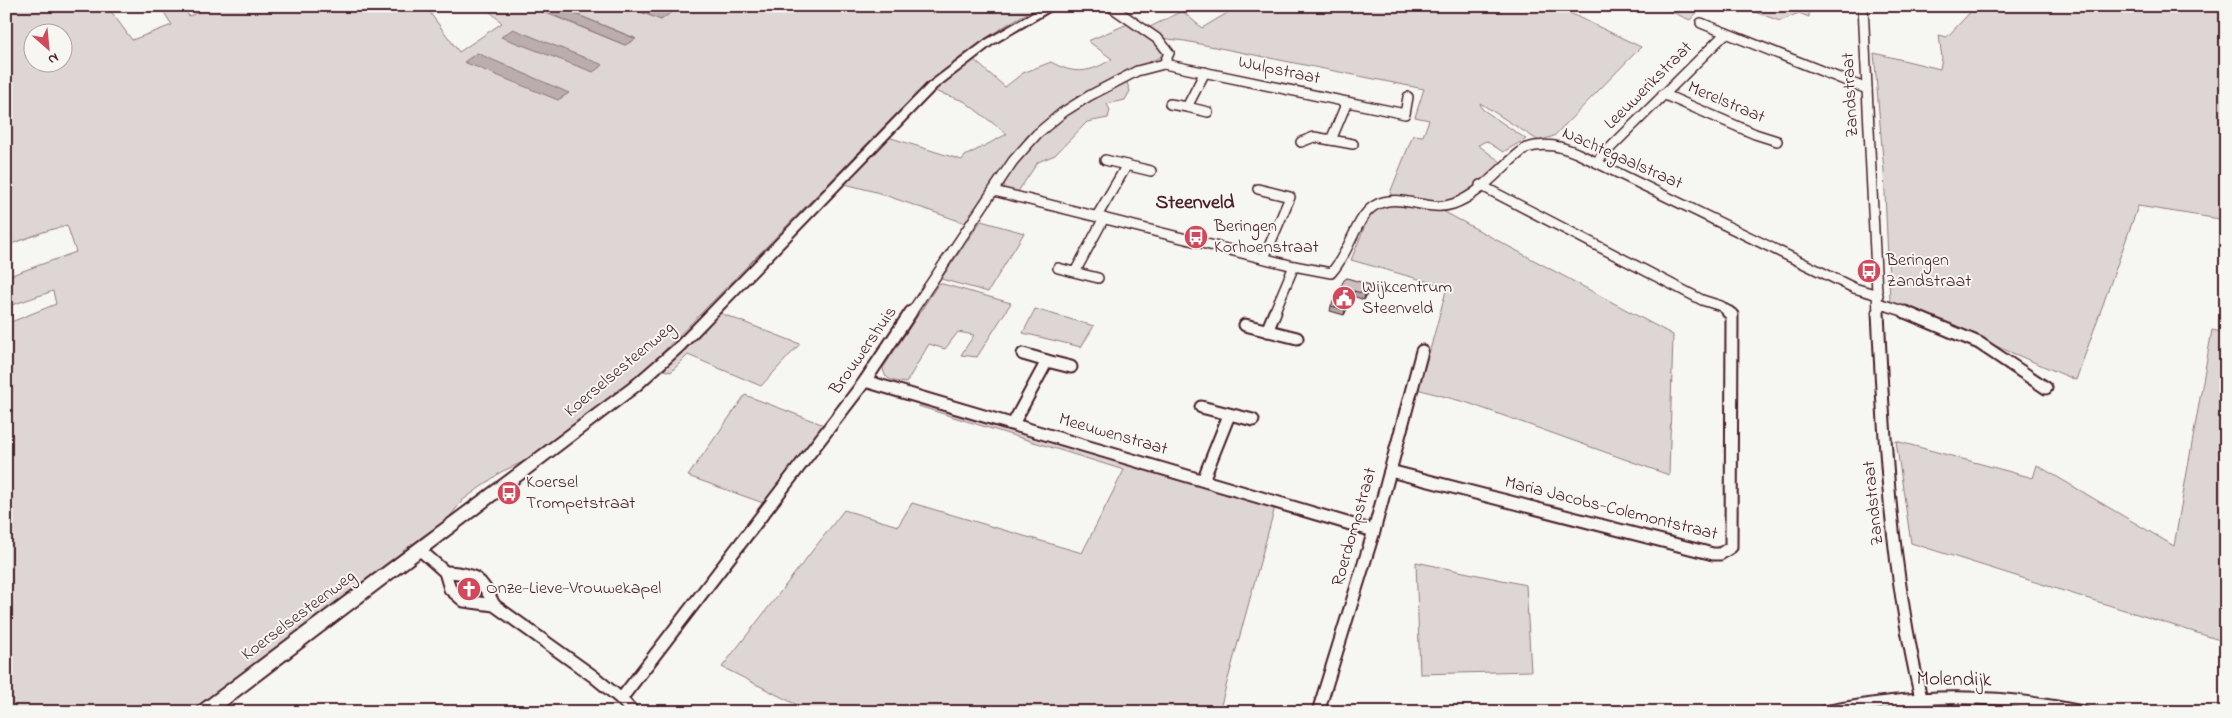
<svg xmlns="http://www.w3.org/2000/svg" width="2232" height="718" font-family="'Indie Flower',sans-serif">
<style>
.green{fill:#ddd6d5;stroke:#947a80;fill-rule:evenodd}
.water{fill:#bbadae;stroke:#8e747a}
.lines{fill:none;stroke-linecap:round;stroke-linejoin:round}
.minor-far1-casing{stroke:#4a1f2b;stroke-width:12}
.minor-casing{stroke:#4a1f2b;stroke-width:15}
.tertiary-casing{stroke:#4a1f2b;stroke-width:4}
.minor-far1{stroke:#f6f6f2;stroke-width:9}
.minor{stroke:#f6f6f2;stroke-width:11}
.tertiary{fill:#f6f6f2;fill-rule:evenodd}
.wall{fill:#afa6a5;stroke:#4a1f2b}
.shaded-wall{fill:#8f8786;stroke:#4a1f2b}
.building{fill:#ccc1c0;stroke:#4a1f2b}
.labels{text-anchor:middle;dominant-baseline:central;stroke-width:4;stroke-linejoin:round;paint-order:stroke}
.street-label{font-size:18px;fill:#4a1f2b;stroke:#f6f6f2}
.poi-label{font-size:18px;fill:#4a1f2b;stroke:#f6f6f2;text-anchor:start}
.quarter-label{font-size:20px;font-weight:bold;fill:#4a1f2b;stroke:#f6f6f2}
.near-street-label{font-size:21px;fill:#4a1f2b;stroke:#f6f6f2}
</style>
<rect width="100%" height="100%" fill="#f6f6f2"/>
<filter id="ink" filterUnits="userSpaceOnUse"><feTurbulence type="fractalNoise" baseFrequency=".02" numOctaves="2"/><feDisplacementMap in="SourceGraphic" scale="10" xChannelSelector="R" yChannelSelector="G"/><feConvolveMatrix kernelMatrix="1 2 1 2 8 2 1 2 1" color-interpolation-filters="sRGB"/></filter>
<g filter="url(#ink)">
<g class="green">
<path d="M6,6H107L132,40L172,25L160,6H182L189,16L214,6H425L459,52L502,23L484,6H547L541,11L625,45L635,38L556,6H626L661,20L674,10L664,6H1041C993,29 951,63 911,99L656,359L631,382L527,460L501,472L463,500L447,520L423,536L191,712H6V324L56,304L53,291L6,307V277L76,252L67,225L43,232L6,246ZM32,32H62V62H32Z"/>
<path d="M1239,6H1555L1641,47L1554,136L1539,141L1480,103L1482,109L1526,139L1503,152L1486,141L1478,145L1502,163L1462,196L1444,203L1396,199L1390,193L1413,135L1423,136L1429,120L1415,117L1424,89L1185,41L1160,38L1146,29L1182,11L1202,28Z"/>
<path d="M1658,6H1703L1690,20Z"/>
<path d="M1738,6H1809V17L1799,13L1780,21Z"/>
<path d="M1976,6H2226V220L2138,206L2076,380L1890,301L1884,171L1874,53L1940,69L1942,58L1939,35L1947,37Z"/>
<path d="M1130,23L1161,47L1164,53L1162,56L1093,90L1052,116L1027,136L965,223L876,192L845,184L888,137L962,160L965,156L1007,134L964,101L934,91L973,59L1005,87L1023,73L1051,62C1074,75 1090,73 1112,59L1088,41Z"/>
<path d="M1126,80L1130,91L1125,100L1107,104L1110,110L1108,118L1087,122L1055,155L1038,162L1017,193L1005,190L1004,183C1013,170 1022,157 1031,145C1056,115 1091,97 1126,80Z"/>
<path d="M1388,205L1441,210L1673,335L1669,475L1468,403L1417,389L1430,350L1447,287L1351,260L1369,216L1374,210Z"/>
<path d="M981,221L1024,233L988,292L941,279Z"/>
<path d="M939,283L1011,303L977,357L961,355L974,335L958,332L945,349L929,344L906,383C895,381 884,381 883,368Z"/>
<path d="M1035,309L1094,326L1081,347L1023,333Z"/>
<path d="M720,313L800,344L761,386L688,355L671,372L664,370Z"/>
<path d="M2212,330L2226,333V642L1911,543L1896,441L2033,478L2037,465L2174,546Z"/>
<path d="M745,395L824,425L766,504L688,476Z"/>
<path d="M922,401L1275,507L1219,712H807L797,705L722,667L844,510L898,526L912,503L1082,553L1124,470L918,406Z"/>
<path d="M1416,562L1526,585L1531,671L1420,674Z"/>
</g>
<g class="water">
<path d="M547,6H556L636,39L625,45L541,10Z"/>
<path d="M626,6H664L674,10L661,20Z"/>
<path d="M513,29L603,65L593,72L501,37Z"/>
<path d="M477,53L569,93L558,100L464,62Z"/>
</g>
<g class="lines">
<g class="minor-far1-casing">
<g id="minor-far1">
<path d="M1110,6L1159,40L1169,53L1164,64L1405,114L1408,97"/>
<path d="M1863,6L1878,313"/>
<path d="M1701,23L1867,89"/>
<path d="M1205,72L1187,107L1208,112"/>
<path d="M1663,94L1755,134L1777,141"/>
<path d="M1347,102L1331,140L1353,144"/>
<path d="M1170,104L1187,107"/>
<path d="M1301,142L1314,137L1331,140"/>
<path d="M1105,160L1151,171"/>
<path d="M1596,162L1726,33"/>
<path d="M1480,185L1702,300L1721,306L1730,313"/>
<path d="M1258,189L1290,197L1264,258"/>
<path d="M994,191L1294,266L1331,273C1349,254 1356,217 1374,206C1399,191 1427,213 1453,204C1482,194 1502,165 1526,148C1545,142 1561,146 1579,154L1854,288L1878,295"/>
<path d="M1097,216L1127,165"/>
<path d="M1058,268L1098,278"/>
<path d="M1075,272L1104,218"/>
<path d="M1878,303L1909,313"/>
<path d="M911,313L1013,161L1037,134L1062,113L1089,96L1137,71L1164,64"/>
<path d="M1274,313L1294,266"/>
</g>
</g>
<g class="minor-casing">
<g id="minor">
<path d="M1878,312C1884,441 1891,572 1921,698"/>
<path d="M1905,312L1979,343L2046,388"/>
<path d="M1245,325L1297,338"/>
<path d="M1267,331L1275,312"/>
<path d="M1047,361L1071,367"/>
<path d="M865,381L1374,531"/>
<path d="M1201,407L1253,420"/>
<path d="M1013,424L1047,361L1023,354"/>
<path d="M1390,471L1713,554H1720L1731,547L1732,315L1728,312"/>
<path d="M1203,480L1229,415"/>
<path d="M419,549L445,572L450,589L464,601L494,605L593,676L621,699L633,712"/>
<path d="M445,572C475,573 482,578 494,605"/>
<path d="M621,699L865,381L911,312"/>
<path d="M1318,712L1374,531L1422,351"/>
<path d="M1824,712C1916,694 1991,692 2083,712"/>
</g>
</g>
<g class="tertiary-casing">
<path id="tertiary" d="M1045,6H1058L993,44L936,88L683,350L639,390L217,712H196L198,707L629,384L675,344L928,84L986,40Z"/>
</g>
<use href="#minor-far1" class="minor-far1"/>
<use href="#minor" class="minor"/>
<use href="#tertiary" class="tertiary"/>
</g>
<path class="wall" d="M1347,278L1369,290L1364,300L1353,296L1344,315L1330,311L1331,306Z"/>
<g class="shaded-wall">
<path d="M1370,285L1369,290L1364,300L1365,294Z"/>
<path d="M1354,291L1353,296L1344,315L1345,310Z"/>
</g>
<path class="building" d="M1347,278L1370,285L1365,294L1354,291L1345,310L1331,306L1344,280Z"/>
</g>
<defs>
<g id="bus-disc" transform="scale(1.25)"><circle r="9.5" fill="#d1495b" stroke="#f6f6f2"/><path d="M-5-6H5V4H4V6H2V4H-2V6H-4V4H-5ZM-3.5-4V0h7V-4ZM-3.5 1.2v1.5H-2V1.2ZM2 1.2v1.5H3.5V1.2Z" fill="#fff"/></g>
<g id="civic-disc" transform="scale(1.25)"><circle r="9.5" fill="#d1495b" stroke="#f6f6f2"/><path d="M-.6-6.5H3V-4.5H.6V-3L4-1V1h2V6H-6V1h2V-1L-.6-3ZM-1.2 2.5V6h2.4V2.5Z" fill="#fff"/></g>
<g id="church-disc" transform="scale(1.25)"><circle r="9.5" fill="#d1495b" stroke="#f6f6f2"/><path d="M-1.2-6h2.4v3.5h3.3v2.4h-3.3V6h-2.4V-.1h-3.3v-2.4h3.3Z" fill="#fff"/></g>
</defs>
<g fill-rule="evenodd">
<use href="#bus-disc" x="1196" y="237"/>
<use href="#bus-disc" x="1869" y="271"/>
<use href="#civic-disc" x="1344" y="298"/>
<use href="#bus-disc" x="509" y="493"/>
<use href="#church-disc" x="469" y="589"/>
</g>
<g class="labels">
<g class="street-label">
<text transform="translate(1279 71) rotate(12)">Wulpstraat</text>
<text transform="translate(1649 86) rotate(-45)">Leeuwerikstraat</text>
<text transform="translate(1851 95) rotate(-93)">Zandstraat</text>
<text transform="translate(1726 103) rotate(23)">Merelstraat</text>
<text transform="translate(1622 159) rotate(24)">Nachtegaalstraat</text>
<text transform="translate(864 351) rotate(-55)">Brouwershuis</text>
<text transform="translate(620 370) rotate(-40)">Koerselsesteenweg</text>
<text transform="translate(1113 435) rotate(16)">Meeuwenstraat</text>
<text transform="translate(1874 503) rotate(-96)">Zandstraat</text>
<text transform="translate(1611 509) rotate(14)">Maria Jacobs-Colemontstraat</text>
<text transform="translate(1355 527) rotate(-74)">Roerdompstraat</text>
<text transform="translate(299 616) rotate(-37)">Koerselsesteenweg</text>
</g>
<g class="poi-label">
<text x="1214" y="227">Beringen<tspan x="1214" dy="21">Korhoenstraat</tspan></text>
<text x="1886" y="261">Beringen<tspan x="1886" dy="21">Zandstraat</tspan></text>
<text x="1362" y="288">Wijkcentrum<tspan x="1362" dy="21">Steenveld</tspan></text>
<text x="526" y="483">Koersel<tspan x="526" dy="21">Trompetstraat</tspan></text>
<text x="486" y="589">Onze-Lieve-Vrouwekapel</text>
</g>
<g class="quarter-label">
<text x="1195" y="203">Steenveld</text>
</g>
<g class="near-street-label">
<text transform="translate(1954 680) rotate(1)">Molendijk</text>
</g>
</g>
<rect width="2232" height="718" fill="none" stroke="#f6f6f2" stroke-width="25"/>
<rect x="12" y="12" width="2207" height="693" fill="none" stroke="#4a1f2b" stroke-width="2" filter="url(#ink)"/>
<g transform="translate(48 48) rotate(153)"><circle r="24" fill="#f6f6f2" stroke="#b1a0a2"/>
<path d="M0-4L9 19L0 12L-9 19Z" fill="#d1495b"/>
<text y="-8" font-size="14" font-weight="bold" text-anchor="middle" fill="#4a1f2b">N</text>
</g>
</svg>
